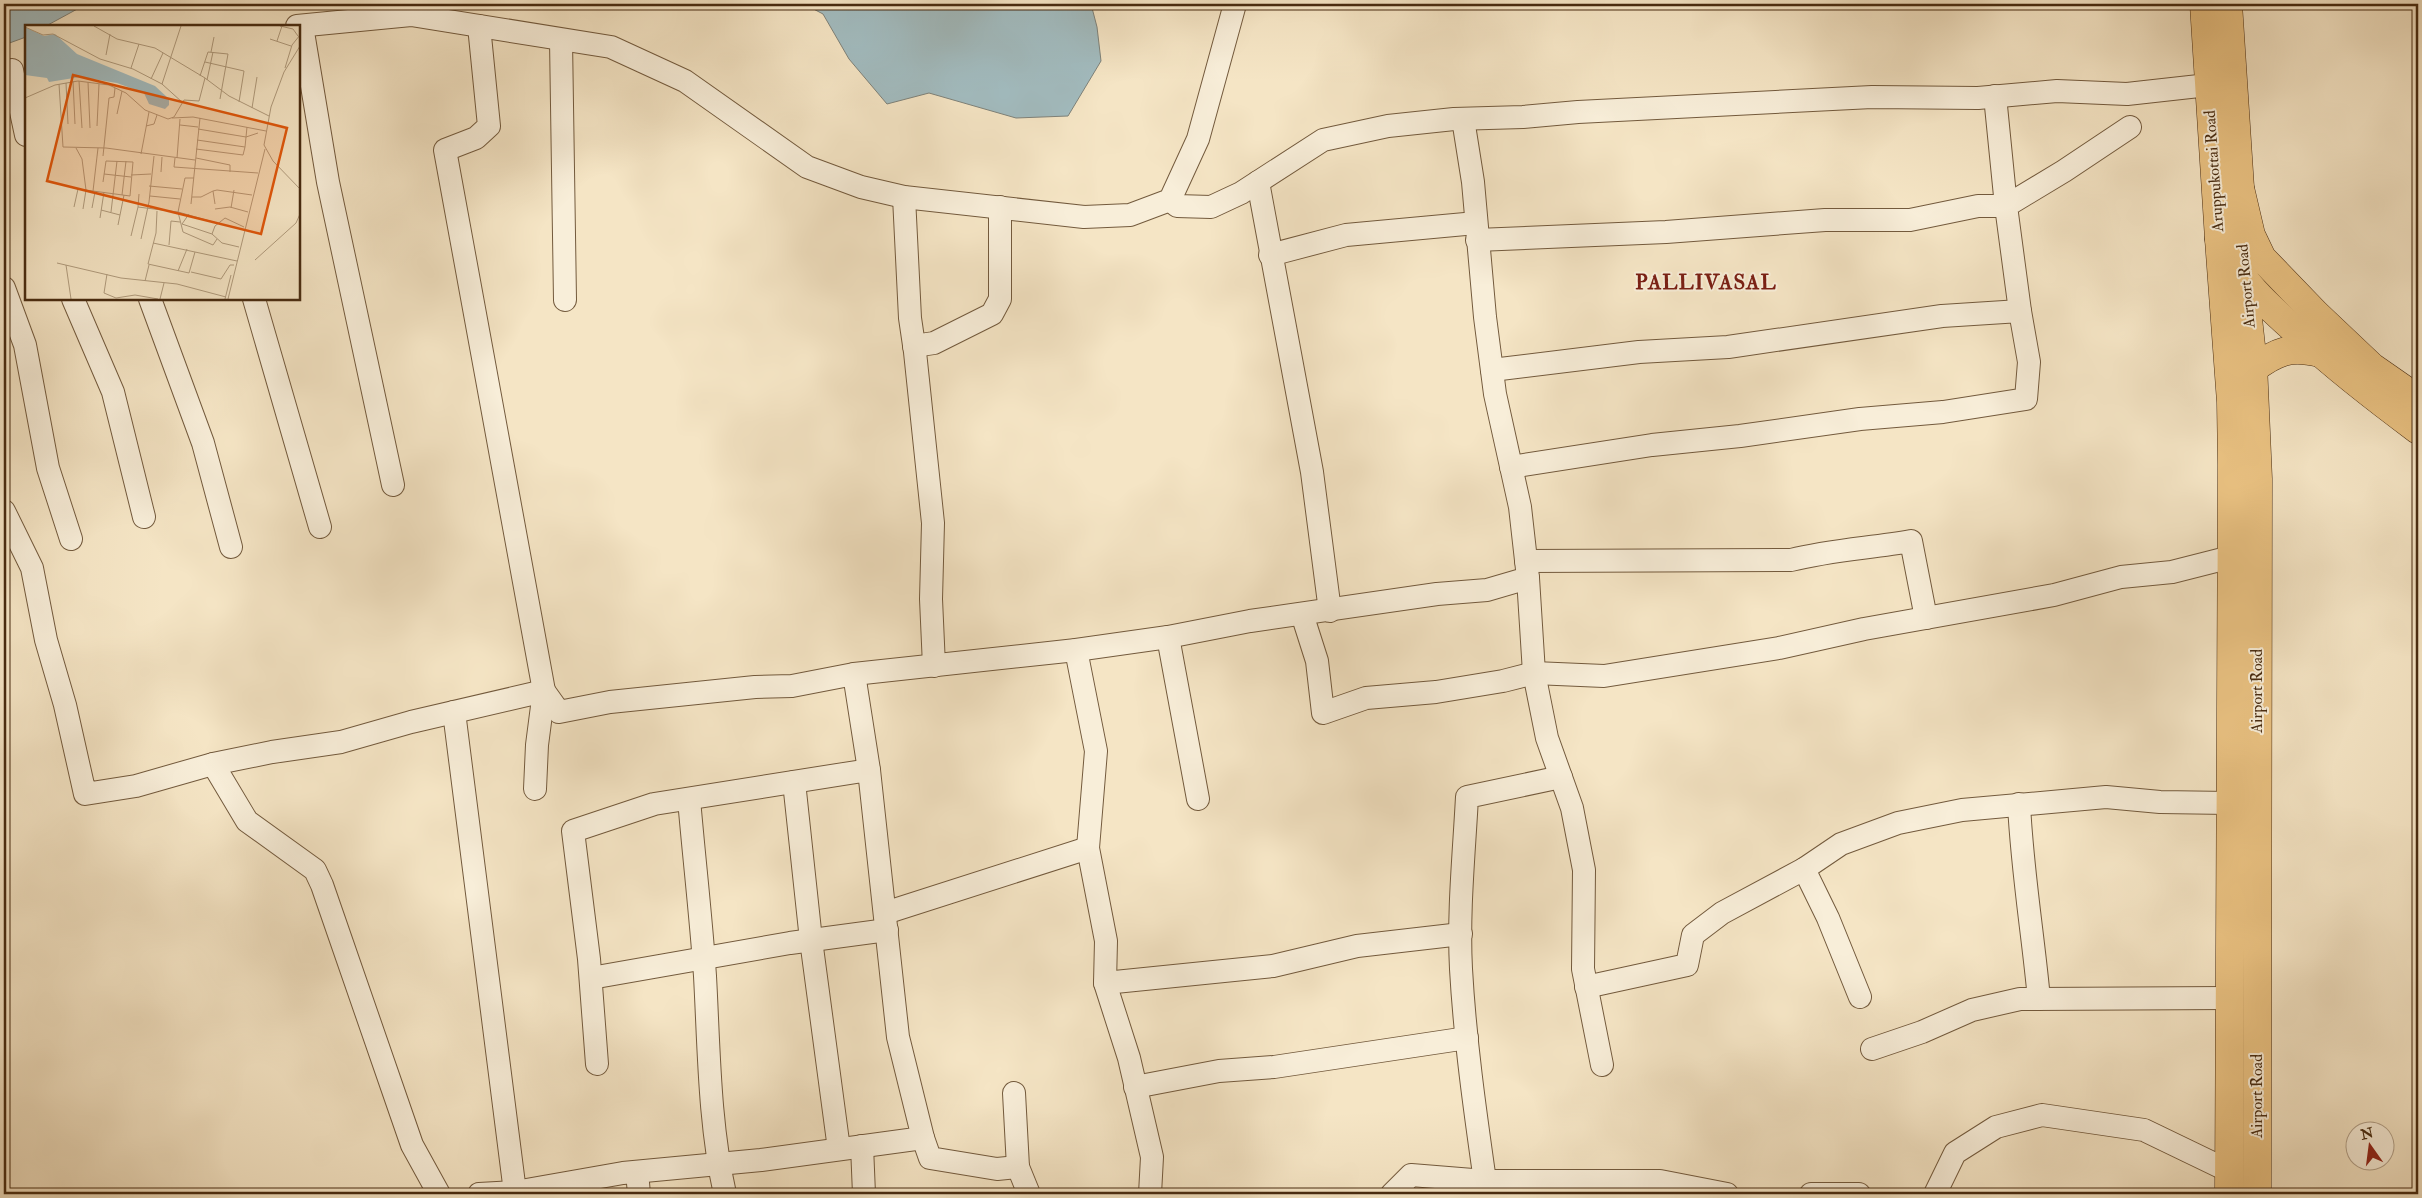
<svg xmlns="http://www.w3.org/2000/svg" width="2422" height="1198" font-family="'IM FELL Double Pica',serif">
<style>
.water{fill:#a2bcc0;stroke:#7e827a}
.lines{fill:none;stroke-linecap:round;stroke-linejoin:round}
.minor-casing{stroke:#735a3d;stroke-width:24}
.major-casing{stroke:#482b10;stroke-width:29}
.minor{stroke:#f8eed9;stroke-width:22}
.major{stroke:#eac282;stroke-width:28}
.labels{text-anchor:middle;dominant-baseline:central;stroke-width:4;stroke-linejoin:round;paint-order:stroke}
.street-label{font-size:16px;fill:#482b10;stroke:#f8eed9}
.district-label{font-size:21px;font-weight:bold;letter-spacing:1px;fill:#7a1f14;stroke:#f8eed9}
.inset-road{fill:none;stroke:#b09b7d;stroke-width:1}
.view{fill:#e0570c;fill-opacity:0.15;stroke:#e0570c;stroke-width:2.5}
.inset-edge{fill:none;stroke:#482b10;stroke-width:2.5}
</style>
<rect width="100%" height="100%" fill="#f5e5c5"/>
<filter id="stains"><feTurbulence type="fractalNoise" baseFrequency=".004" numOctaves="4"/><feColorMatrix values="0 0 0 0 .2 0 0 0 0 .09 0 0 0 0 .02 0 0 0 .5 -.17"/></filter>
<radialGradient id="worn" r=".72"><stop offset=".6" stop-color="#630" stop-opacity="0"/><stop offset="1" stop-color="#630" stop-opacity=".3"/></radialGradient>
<g class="water">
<path d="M4,4H110L81,7L46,26H26V37L4,45Z"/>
<path d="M804,4H1091L1097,27L1101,61L1068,116L1016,118L929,93L887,104L849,59L823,14Z"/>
</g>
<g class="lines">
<g class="minor-casing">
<g id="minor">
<path d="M297,26L411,15L611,47L685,81L807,167L861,187L904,197L1084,217L1130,215L1170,200L1198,139L1235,4"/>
<path d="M302,26L328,182L393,485"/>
<path d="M479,26L489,126L476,138L445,150L544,691L537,745L535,789"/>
<path d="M561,40L565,300"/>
<path d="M12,70L26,135"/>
<path d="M1463,119L1473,182L1485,317L1495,394L1520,507L1528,578L1534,673L1547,738L1572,808L1584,870L1583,969L1602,1065"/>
<path d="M1258,182L1312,472L1330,611"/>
<path d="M904,197L910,318L915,352L933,523L931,599L934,666"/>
<path d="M1170,200L1177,206L1211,207L1241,193L1323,140L1388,126L1454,119L1523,117L1578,112L1872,97L1978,98L2057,91L2127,94L2208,85"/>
<path d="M1477,240L1666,232L1825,220H1910L1978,206H2006L1995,96"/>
<path d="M1270,255L1346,235L1476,223"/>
<path d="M4,288L25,345L48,468L71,539"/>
<path d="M73,299L113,392L144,517"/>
<path d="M150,299L203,443L231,547"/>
<path d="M254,299L320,527"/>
<path d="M2020,311L2006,206L2064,171L2130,127"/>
<path d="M914,346L934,343L992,314L1000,299V207"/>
<path d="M1492,370L1639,352L1728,347L1942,316L2020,311L2029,362L2026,399L1943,412L1860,419L1740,436L1652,445L1511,467"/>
<path d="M4,511L32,568L46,640L65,705L85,794L136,786L213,764L272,752L341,742L411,722L544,691L559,712L610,702L755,687L792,686L854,674L1076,650L1168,637L1250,621L1437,594L1487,590L1528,578"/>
<path d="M1526,561L1791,560C1830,550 1871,548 1911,541L1926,618"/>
<path d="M1302,614L1317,661L1323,713L1366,698L1436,692L1503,681L1534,673L1604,676L1779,648L1864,629L2054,595L2121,577L2172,572L2231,557"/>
<path d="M1168,637L1198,799"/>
<path d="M1076,650L1096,751L1088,848L1106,941L1105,983L1129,1058L1152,1157L1150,1194"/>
<path d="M854,674L869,770"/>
<path d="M454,712L515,1192"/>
<path d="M213,764L247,821L315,870L322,885L412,1145L439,1194"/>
<path d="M1561,777L1467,797C1464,854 1458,912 1461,969C1465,1040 1475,1111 1485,1181H1660L1727,1194"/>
<path d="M794,782L811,940L839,1149"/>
<path d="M689,799C694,858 701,917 705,976C709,1049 709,1123 725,1194"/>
<path d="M2019,804C2022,870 2033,934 2039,999"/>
<path d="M885,913L1088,848"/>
<path d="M591,978L790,943L887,930"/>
<path d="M1105,983L1273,966L1357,946L1461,934"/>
<path d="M1586,987L1687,965L1693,935L1722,913L1804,869"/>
<path d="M1860,997L1828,918L1804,869L1841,844L1898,823L1962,810L2106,797L2160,802L2229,803"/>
<path d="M1872,1049L1922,1032L1972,1010L2020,999L2228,998"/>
<path d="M1135,1087L1219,1071L1274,1067L1467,1038"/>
<path d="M1014,1093L1018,1167L1029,1194"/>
<path d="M923,1138L930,1158L997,1169L1018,1167"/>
<path d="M862,1146L864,1194"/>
<path d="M637,1172L639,1194"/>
<path d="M479,1194L515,1192L623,1173L761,1160L923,1138L898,1037L869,770L654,804L573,831L589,959L597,1064"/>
<path d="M1392,1194L1411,1175L1485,1181L1490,1193"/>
<path d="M1811,1194H1859"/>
<path d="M1935,1194L1955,1153L1996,1127L2042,1115L2144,1130L2229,1171"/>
</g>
</g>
<g class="major-casing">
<g id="major">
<path d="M2204,4L2219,239C2238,281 2271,309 2305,339C2341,372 2379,401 2418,430"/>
<path d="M2228,4L2240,188L2251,235L2262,258L2316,314L2372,367L2418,399"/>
<path d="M2240,188L2244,282L2253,364L2258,479L2257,1194"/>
<path d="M2219,239L2231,402L2232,465L2229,1194"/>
<path d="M2253,369C2277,351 2290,346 2320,353"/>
</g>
</g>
<use href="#minor" class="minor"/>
<use href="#major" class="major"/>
</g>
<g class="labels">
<g class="street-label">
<text transform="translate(2214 171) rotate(-94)">Aruppukottai Road</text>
<text transform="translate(2246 286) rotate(-95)">Airport Road</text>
<text transform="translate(2257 691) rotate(-90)">Airport Road</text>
<text transform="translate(2257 1096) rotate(-90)">Airport Road</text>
</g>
<g class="district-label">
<text x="1706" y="282">PALLIVASAL</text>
</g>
</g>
<g transform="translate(25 25)">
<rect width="275" height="275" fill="#f5e5c5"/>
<path d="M0,2L19,11L30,9L52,29L130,61L144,74V80L140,84L124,79L119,68L92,58L55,52L24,57L22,53L0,50Z" fill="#a2bcc0"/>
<path class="inset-road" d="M69,1L92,14L130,23L180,53M255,1L268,4L273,11M0,2L18,10L28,9L75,34L108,44L137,59L157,77M245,14L266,21M252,16L257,1M275,21L259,47L246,82L239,120L248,136L275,164M186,27L189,12M81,30L85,9M180,37L219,46L214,77M106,43L114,19M260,43L267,20L275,10M175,51L183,27L203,29L195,74M126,54L138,28M182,55L188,27M48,56L50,99M54,56L57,103M63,57L65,103M41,58L43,99M34,59L38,122L81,123L170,135M137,59L156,1M0,73L30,60L53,56L84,60L101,68L120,85L143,94L149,92L159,75L174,76L180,53L204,71L244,91M227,83L232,52M92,89L97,66M147,93L168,92L241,106M155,100L173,102M72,101L74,59M121,101L129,99L132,90M173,104L221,112L222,102M220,122L221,112L233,108M51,123L57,134L61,165L58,184M171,124L218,130L220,122L172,115M116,129L124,87M78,131L84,73L89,72L90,63M150,133L149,142L233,148M152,133L155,94M171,133L205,140V147M136,147L137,132M79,149L106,152M106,150L126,149M169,153H160L153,187L192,198M124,161L157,164M68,166L73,123M114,169L113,182L153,187L158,207L188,220L192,214M97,170L101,136M125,171L155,174M167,172H176L188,166M166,179L175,93M190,179L188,166L192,165L227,170M49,182L53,164L105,171L108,137L81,136L78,157M67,183L70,167M206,183L209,165M190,184L205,182L223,187M76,185L95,190M132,186L131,208L123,239L164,248L170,227M86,187L92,136M164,189L157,199L187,209M75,193L79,167M93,200L99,170M106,211L113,182M116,214L124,177L129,131M128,218L212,236M144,220L146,196L155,197M214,222L197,218L187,209L190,201L200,193L219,202M230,235L271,198L275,189M32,238L96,253L152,259L201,272M41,240L46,274M153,246L162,224M166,247L196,254L205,240H209M82,249L79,268L91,273L110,270L133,274M120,256L124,240M135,274L139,258M200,274L206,250M203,274L240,124"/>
<path class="view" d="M48,50L262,103L236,209L22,156Z"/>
<rect width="275" height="275" class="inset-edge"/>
</g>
<rect width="2422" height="1198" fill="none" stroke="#f5e5c5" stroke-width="20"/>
<rect x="5" y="5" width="2412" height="1188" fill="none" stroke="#482b10" stroke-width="2.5"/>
<rect x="10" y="10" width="2402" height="1178" fill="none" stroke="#482b10"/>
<g transform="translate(2370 1146) rotate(346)"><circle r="24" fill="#f8eed9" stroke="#b2a089"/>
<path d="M0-4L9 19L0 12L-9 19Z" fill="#8f2418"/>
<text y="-8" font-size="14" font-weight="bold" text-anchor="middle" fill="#482b10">N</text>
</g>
<rect width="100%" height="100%" filter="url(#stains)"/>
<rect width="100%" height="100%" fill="url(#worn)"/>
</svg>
